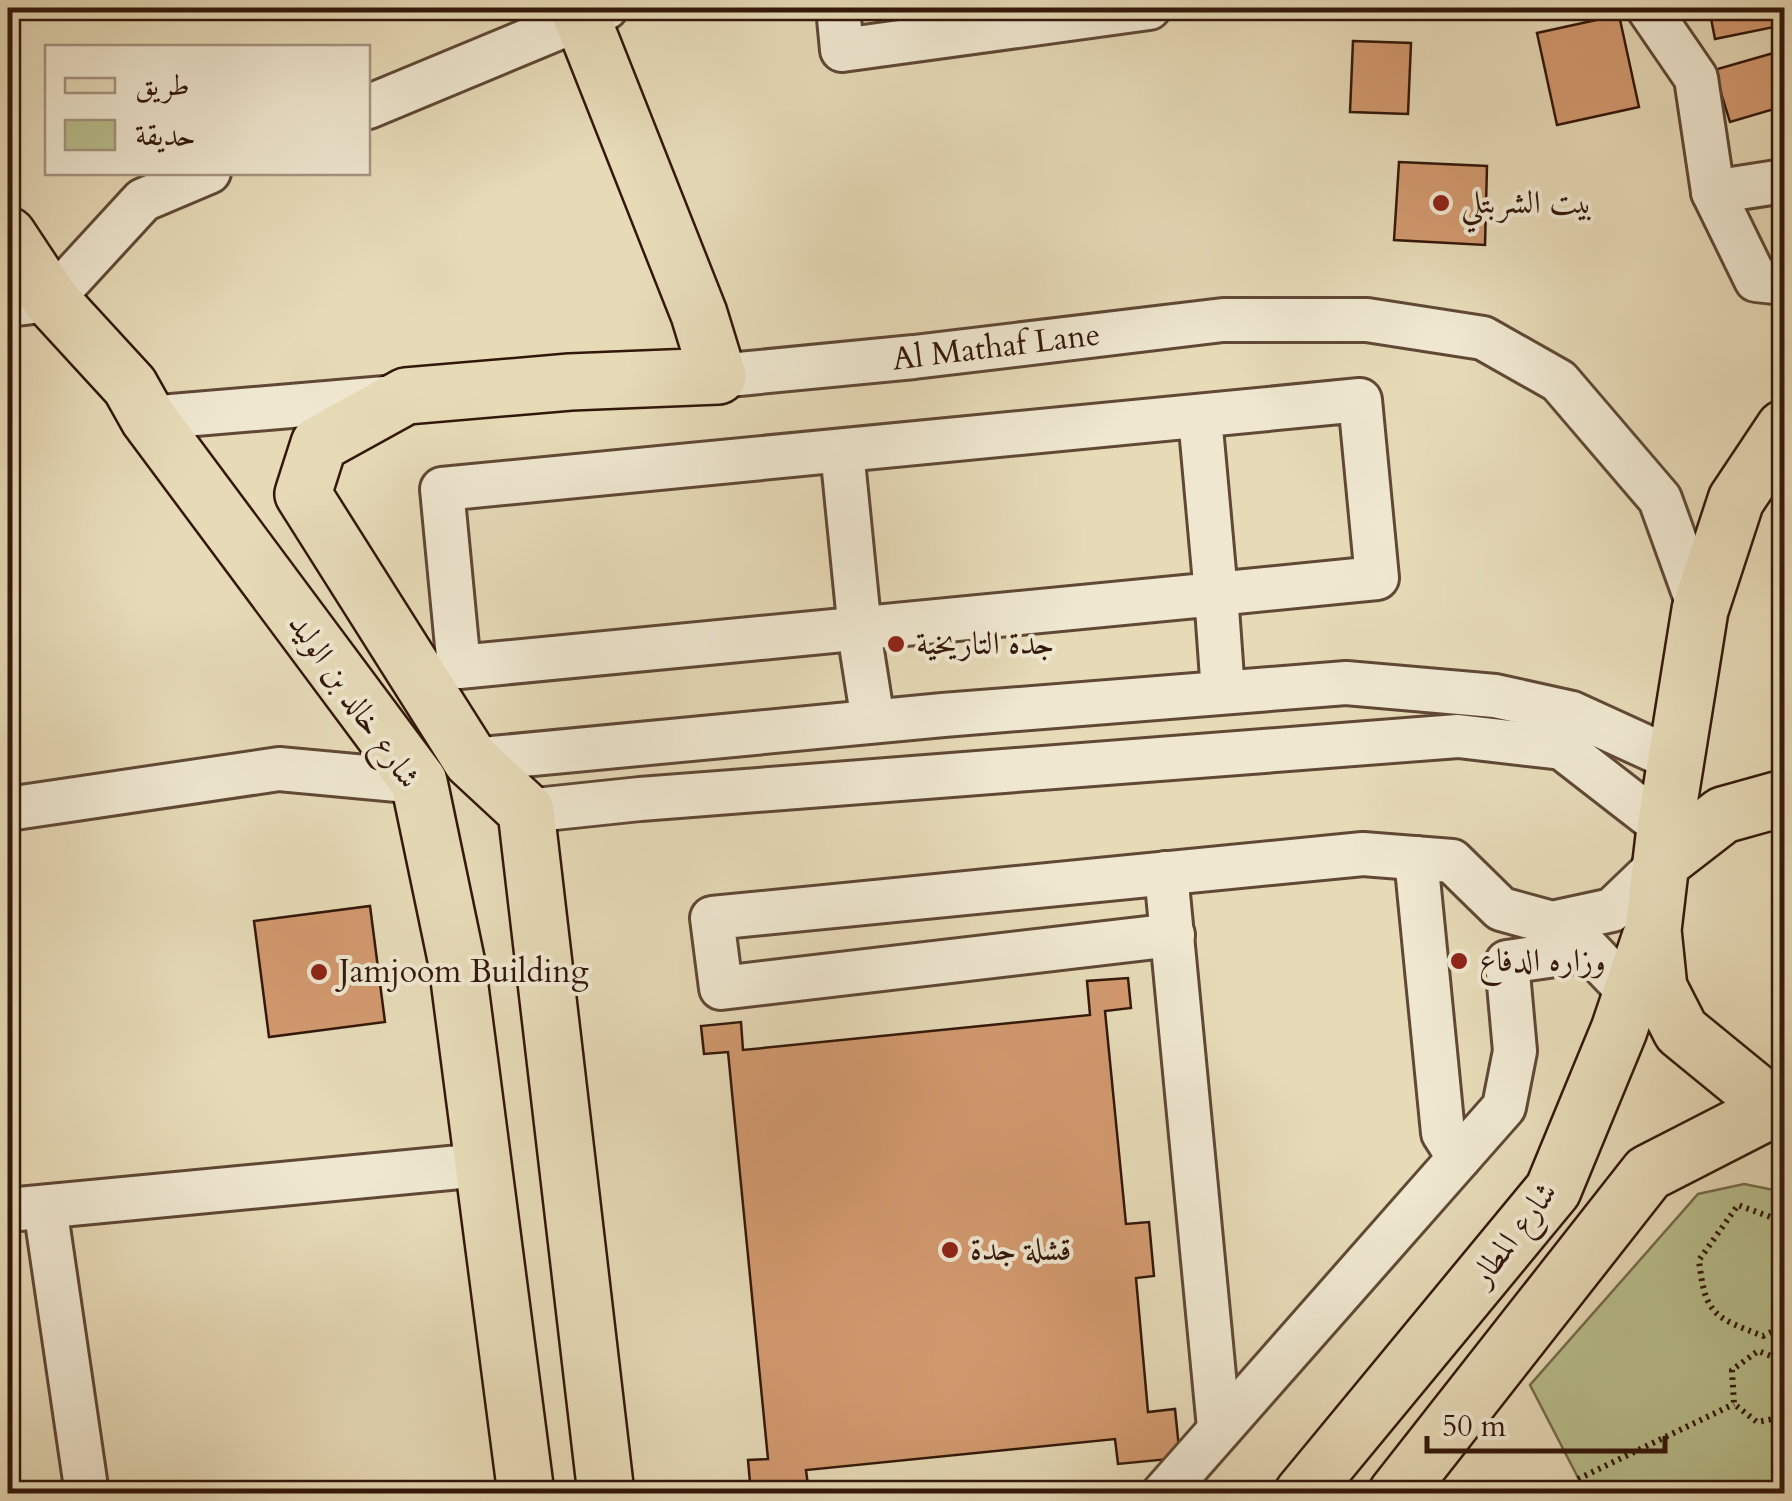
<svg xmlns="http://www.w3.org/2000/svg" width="1792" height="1501" font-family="Cardo,Amiri,serif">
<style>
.green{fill:#b8be8c;stroke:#766a4b;stroke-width:2.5}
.building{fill:#d2996f;stroke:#33170a;stroke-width:2.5}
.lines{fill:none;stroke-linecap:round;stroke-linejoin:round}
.minor-casing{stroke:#604835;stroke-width:48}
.major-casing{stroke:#33170a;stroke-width:60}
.path{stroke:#33170a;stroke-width:6;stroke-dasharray:2.5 5;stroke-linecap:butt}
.minor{stroke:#efe7d0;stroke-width:42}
.major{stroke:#e6dab7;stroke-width:55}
.poi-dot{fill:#8f2418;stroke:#efe7d0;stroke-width:4}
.labels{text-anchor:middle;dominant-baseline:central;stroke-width:8;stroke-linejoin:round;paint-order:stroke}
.poi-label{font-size:32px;fill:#33170a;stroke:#efe7d0;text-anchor:start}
.street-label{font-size:32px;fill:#33170a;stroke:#efe7d0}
</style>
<rect width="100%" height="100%" fill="#e6dab7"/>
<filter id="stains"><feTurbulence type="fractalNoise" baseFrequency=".002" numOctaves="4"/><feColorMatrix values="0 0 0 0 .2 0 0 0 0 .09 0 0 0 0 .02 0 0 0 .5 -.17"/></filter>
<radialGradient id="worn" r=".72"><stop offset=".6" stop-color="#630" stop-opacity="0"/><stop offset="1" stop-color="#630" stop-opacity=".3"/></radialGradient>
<path class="green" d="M1744,1184L1784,1192V1493H1586L1530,1385L1698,1194Z"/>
<g class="building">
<path d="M1709,8H1784V25L1715,39Z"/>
<path d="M1619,15L1639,107L1557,125L1537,33Z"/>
<path d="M1353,41L1411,43L1408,114L1350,112Z"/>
<path d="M1784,50V106L1730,122L1714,70Z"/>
<path d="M1399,162L1487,166L1485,245L1394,240Z"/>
<path d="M370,906L385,1022L269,1037L254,921Z"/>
<path d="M1128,978L1131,1008L1105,1011L1126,1224L1149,1222L1154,1276L1136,1278L1148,1412L1175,1409L1180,1458L1118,1464L1115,1439L806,1470L809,1494H751L748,1460L768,1459L728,1052L704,1054L701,1026L741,1022L743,1050L1090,1015L1087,981Z"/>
</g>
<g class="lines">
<g class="minor-casing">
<g id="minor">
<path d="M838,8L842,50L1149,8"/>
<path d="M1648,8L1696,78L1713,192L1756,280L1784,283"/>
<path d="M368,107L606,8"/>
<path d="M1713,192L1784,181"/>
<path d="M8,305L51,300L143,200L209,172"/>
<path d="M718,376L914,357L1223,320H1367L1483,338L1559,381L1660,499L1700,610"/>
<path d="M1200,417L1216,594L1377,578L1360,400L442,489L459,667L1216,594L1223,692"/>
<path d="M148,418L397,397"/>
<path d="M842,451L862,651L873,721"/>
<path d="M471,760L943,715L1346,683L1495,696L1572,713L1675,760"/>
<path d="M8,809L279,769L419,782"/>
<path d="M526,811L640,799L1458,736L1562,748L1665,828"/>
<path d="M1416,858L1443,1133L1459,1158"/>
<path d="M1166,873L1219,1428"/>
<path d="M1173,935L721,988L712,918L1363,854L1452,861L1501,909L1552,923L1612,910L1661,863"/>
<path d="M45,1207L87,1494"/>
<path d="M8,1210L481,1165"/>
<path d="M1163,1494L1504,1107L1515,1051L1507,962L1589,950L1630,993"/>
</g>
</g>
<g class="major-casing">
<g id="major">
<path d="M578,8L699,314L718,376L570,382L406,396L319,444L303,494L471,760L526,811L606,1494"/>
<path d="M8,235L51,300L130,386L148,418L419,782L457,964L526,1494"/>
<path d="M1784,428L1736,500L1700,610L1665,828L1653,930L1659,988L1681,1031L1775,1108L1784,1110"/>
<path d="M1661,863L1723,815L1784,798"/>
<path d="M1302,1494L1553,1190L1619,1030L1650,938"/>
<path d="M1396,1494L1648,1173L1775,1108"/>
</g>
</g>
<g class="path">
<path d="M1784,1222L1738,1205L1699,1260C1705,1315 1714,1317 1763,1336L1784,1326"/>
<path d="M1784,1361L1758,1351L1732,1370L1734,1404L1757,1422L1784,1417"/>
<path d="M1578,1479L1734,1404"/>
</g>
<use href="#minor" class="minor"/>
<use href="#major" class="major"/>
</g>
<g class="poi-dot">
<circle cx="1441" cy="203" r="10"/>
<circle cx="896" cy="644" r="10"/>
<circle cx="1459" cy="961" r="10"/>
<circle cx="319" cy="972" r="10"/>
<circle cx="950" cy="1250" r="10"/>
</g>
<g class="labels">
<g class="poi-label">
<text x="1461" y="203">بيت الشربتلي</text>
<text x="916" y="644">جدة التاريخية</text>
<text x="1479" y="961">وزاره الدفاع</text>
<text x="339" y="972">Jamjoom Building</text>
<text x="970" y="1250">قشلة جدة</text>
</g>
<g class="street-label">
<text transform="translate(996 347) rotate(-7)">Al Mathaf Lane</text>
<text transform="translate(354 701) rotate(55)">شارع خالد بن الوليد</text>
<text transform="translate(1514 1234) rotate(-53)">شارع المطار</text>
</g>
</g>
<rect width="1792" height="1501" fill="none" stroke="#e6dab7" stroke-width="40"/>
<rect x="10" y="10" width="1772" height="1481" fill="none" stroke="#33170a" stroke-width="5"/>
<rect x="20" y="20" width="1752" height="1461" fill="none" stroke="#33170a" stroke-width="2.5"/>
<rect x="45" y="45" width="325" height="130" fill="#efe7d0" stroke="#a49481" stroke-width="2.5"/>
<rect x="65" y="78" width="50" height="15" fill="#e6dab7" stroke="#a49481" stroke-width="2.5"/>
<text x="135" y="95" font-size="30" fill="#33170a">طريق</text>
<rect x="65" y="120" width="50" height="30" fill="#b8be8c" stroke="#a49481" stroke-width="2.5"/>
<text x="135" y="145" font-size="30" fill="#33170a">حديقة</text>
<path d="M1427 1436v15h238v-15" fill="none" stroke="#33170a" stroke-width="5"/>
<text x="1442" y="1436" font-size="30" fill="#33170a" stroke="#efe7d0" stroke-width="8" paint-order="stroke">50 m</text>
<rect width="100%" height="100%" filter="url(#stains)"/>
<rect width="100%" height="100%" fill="url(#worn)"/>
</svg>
